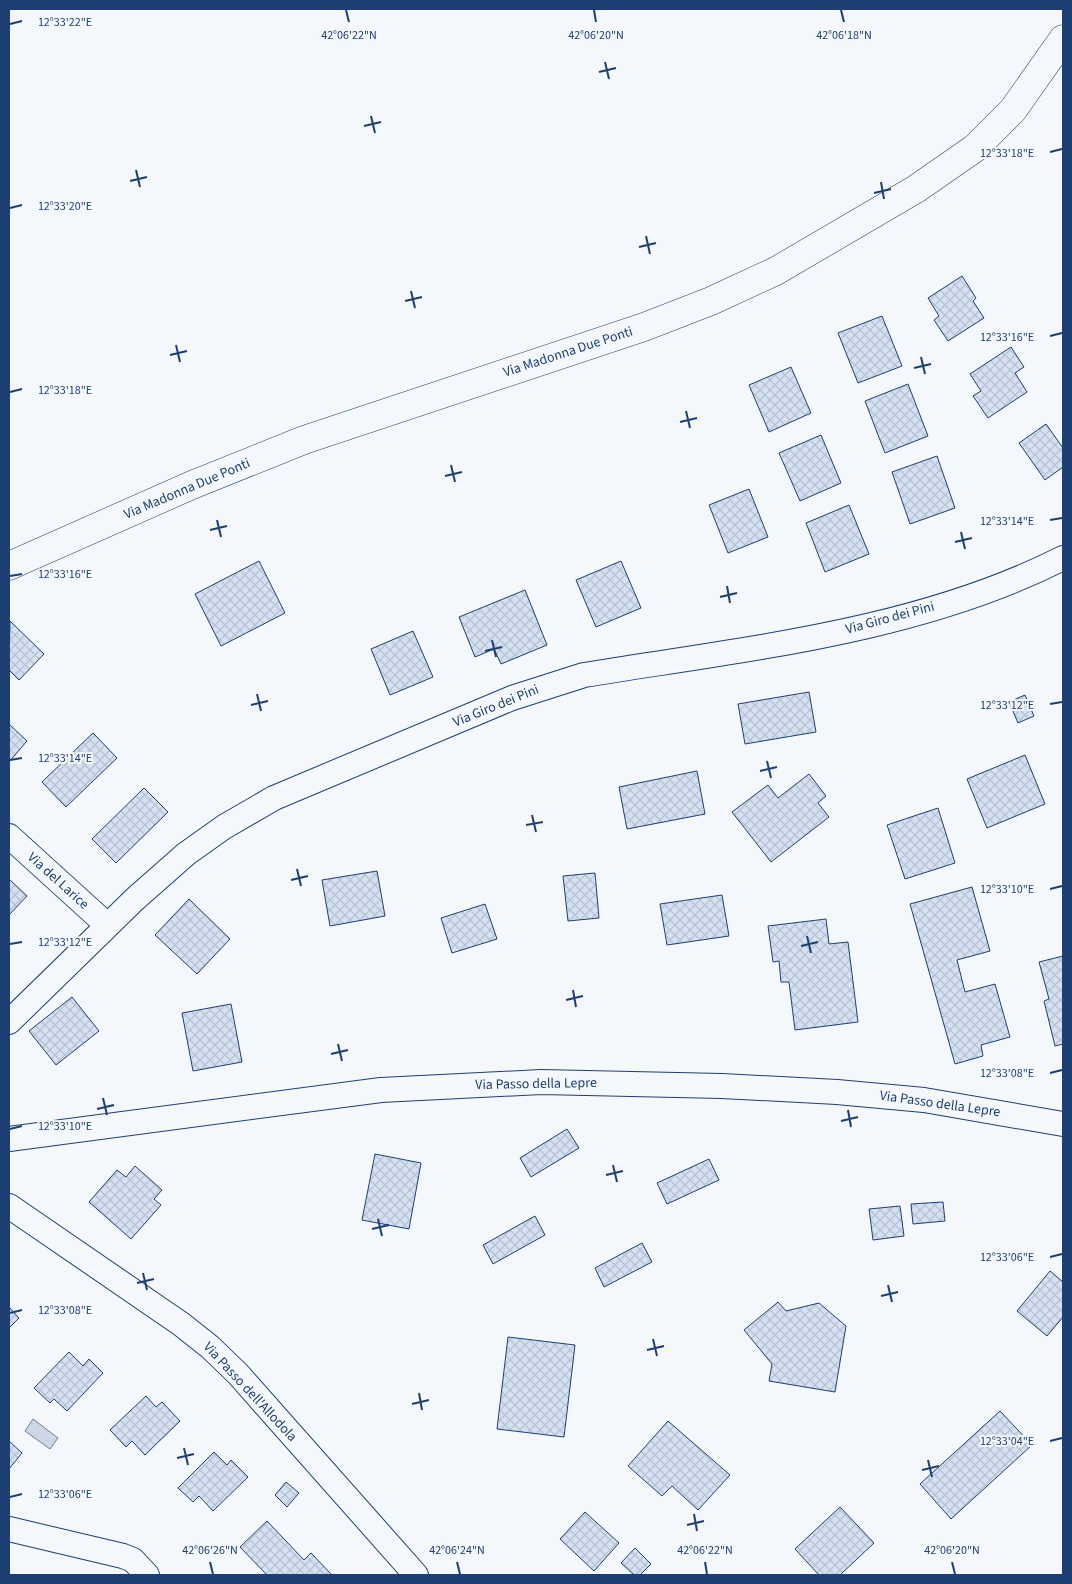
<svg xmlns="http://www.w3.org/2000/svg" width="1072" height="1584" font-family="'Source Sans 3',sans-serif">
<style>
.water{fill:#cfd7e4;stroke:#687fa3}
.building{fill:url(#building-cross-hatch);stroke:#1d3f73}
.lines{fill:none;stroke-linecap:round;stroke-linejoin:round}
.street-casing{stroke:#1d3f73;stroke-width:26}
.secondary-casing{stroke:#1d3f73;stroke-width:29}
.street{stroke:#f4f7fb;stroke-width:24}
.secondary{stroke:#f4f7fb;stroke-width:28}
.ticks{fill:none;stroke:#1d3f73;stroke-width:2}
.labels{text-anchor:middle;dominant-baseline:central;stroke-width:4;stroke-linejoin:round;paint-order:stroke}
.street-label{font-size:14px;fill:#1d3f73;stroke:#f4f7fb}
.ticks-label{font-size:12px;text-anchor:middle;fill:#1d3f73;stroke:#f4f7fb;stroke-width:4;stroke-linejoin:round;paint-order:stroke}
</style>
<defs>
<pattern id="building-cross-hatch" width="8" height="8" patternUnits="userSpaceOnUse" patternTransform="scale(1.25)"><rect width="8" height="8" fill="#d5e0f0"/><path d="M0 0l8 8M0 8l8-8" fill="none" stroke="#b6c1d1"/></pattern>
</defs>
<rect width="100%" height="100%" fill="#f4f7fb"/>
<path class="water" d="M33,1419L58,1438L50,1449L25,1431Z"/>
<g class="building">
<path d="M962,276L976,298L973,301L984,318L948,341L934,320L939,316L928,298Z"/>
<path d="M882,316L902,366L858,383L838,333Z"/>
<path d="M1011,347L1024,367L1015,373L1027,392L988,418L973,396L981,391L970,374Z"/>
<path d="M791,367L811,413L769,432L749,385Z"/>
<path d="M908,384L928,436L885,453L865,401Z"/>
<path d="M1046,424L1063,448V467L1045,480L1019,443Z"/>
<path d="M821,435L841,483L800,501L779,453Z"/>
<path d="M937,456L955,508L910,524L892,472Z"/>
<path d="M749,489L768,537L728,553L709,505Z"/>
<path d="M849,505L869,554L825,572L806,523Z"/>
<path d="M259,561L285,613L221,646L195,594Z"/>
<path d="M621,561L641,608L596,627L576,580Z"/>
<path d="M525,590L547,645L501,664L494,649L475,657L459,617Z"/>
<path d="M10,621L44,654L19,680L9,670Z"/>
<path d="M413,631L433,677L390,695L371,649Z"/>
<path d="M809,692L816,732L745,744L738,704Z"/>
<path d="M1025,695L1034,716L1018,723L1009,702Z"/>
<path d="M9,724L27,741L9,762Z"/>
<path d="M93,733L117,758L66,807L42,782Z"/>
<path d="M1025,755L1045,804L987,828L967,779Z"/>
<path d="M697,771L705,814L627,829L619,787Z"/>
<path d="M809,774L826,796L818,803L829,817L771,862L732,812L768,785L778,798Z"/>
<path d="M144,788L168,812L116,863L92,839Z"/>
<path d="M938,808L955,863L905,879L887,825Z"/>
<path d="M377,871L385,916L330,926L322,880Z"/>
<path d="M595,873L599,918L568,921L563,876Z"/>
<path d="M9,879L27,896L9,915Z"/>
<path d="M972,887L990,951L957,960L965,992L995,984L1010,1037L981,1045L983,1056L955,1064L910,904Z"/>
<path d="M722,895L729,936L667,945L660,904Z"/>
<path d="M189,899L230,939L197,974L155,935Z"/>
<path d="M485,904L497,939L452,953L441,918Z"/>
<path d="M826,919L829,944L848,942L858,1022L795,1030L789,982H781L779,961L773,962L768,926Z"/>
<path d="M1063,956V1044L1055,1046L1044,1001L1049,999L1039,962Z"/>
<path d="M72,997L99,1031L56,1065L29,1031Z"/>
<path d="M231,1004L242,1062L193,1071L182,1013Z"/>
<path d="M567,1129L579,1148L531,1177L520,1158Z"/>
<path d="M375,1154L421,1163L409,1229L362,1220Z"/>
<path d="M709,1159L719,1180L667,1204L657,1183Z"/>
<path d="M135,1166L162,1190L154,1199L161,1205L131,1239L89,1202L117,1170L126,1177Z"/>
<path d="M943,1202L945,1221L913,1224L911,1204Z"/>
<path d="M900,1206L904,1236L873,1240L869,1209Z"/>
<path d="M535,1216L545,1235L493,1264L483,1245Z"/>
<path d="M642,1243L652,1262L604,1287L595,1268Z"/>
<path d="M1050,1271L1063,1282V1317L1047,1336L1017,1311Z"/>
<path d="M778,1302L786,1311L819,1303L846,1326L835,1392L769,1381L772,1364L744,1330Z"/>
<path d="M9,1307L19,1318L9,1328Z"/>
<path d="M508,1337L575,1345L564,1437L497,1429Z"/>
<path d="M69,1352L83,1366L89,1359L103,1373L67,1411L54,1399L50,1403L34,1388Z"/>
<path d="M146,1396L156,1407L162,1402L180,1421L145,1455L132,1441L126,1447L110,1430Z"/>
<path d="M1000,1411L1032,1445L951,1519L920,1484Z"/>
<path d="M668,1421L730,1475L698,1510L672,1486L662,1496L628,1466Z"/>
<path d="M9,1441L22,1453L9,1469Z"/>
<path d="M214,1452L227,1465L231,1460L248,1477L213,1511L199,1496L193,1502L178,1488Z"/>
<path d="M286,1482L299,1493L287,1507L275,1495Z"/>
<path d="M840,1507L874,1543L840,1575H819L795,1549Z"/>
<path d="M585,1512L619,1543L594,1571L560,1539Z"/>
<path d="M267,1521L304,1560L311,1553L332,1575H267L240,1547Z"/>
<path d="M635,1548L651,1564L640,1575H634L621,1563Z"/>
</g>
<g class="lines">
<g class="street-casing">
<g id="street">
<path d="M9,836L107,925"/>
<path d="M9,1022L135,899L186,854L224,827L274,798L512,698L584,675C743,649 917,632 1063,558"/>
<path d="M9,1139L381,1090L541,1082L722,1086L837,1092L924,1100L1063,1124"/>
<path d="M9,1206L181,1324L210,1347L238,1374L416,1575"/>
<path d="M9,1529L123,1556L133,1560L147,1575"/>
</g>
</g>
<g class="secondary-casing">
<path id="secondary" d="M9,566L192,485L304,440L644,327L711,301L776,271L916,189L975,148L1013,110L1063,39"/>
</g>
<use href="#street" class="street"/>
<use href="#secondary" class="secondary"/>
</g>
<path class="ticks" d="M346,10L349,22M594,10L596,22M841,10L844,22M10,24L22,21M605,62L609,79M599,72L616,68M371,116L375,133M364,126L381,122M1050,152L1062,149M136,170L140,187M130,181L147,177M881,182L884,199M874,193L891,189M10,208L22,205M646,236L650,254M639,247L656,243M411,291L415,308M405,301L422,297M1050,336L1062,333M176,345L180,362M170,355L187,351M921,357L925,374M914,368L931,364M10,392L22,389M686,411L690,428M680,422L697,418M451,465L455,482M445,476L462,472M217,520L221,537M1050,520L1062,518M210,530L227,526M961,532L965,549M955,542L972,538M10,576L22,574M727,586L730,603M720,597L737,593M492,640L496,657M485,651L502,647M257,694L261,711M1050,704L1062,702M251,705L268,701M10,760L22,758M767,761L771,778M760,771L777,767M532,815L536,832M526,825L543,822M297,869L301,886M291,880L308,876M1050,889L1062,886M807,936L811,953M10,944L22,942M801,946L818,942M573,990L576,1007M566,1000L583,996M338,1044L342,1061M331,1054L348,1050M1050,1073L1062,1070M103,1098L107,1115M97,1109L114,1105M848,1110L851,1127M841,1121L858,1117M10,1129L22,1126M613,1165L617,1182M606,1175L623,1171M378,1219L382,1236M372,1229L389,1225M1050,1257L1062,1254M143,1273L147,1290M137,1283L154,1279M888,1285L892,1302M881,1296L898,1292M10,1313L22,1310M653,1339L657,1356M647,1350L664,1346M419,1393L422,1410M412,1404L429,1400M1050,1441L1062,1438M184,1448L188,1465M177,1458L194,1454M928,1460L932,1477M922,1470L939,1466M10,1497L22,1494M694,1514L697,1531M687,1525L704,1521M210,1562L213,1574M457,1562L460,1574M705,1562L707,1574M952,1562L955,1574"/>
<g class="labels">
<g class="street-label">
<text transform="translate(568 352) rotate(-18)">Via Madonna Due Ponti</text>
<text transform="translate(187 489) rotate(-23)">Via Madonna Due Ponti</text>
<text transform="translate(890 618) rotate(-15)">Via Giro dei Pini</text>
<text transform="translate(496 706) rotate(-22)">Via Giro dei Pini</text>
<text transform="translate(58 881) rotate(42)">Via del Larice</text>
<text transform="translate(536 1084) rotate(-1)">Via Passo della Lepre</text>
<text transform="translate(940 1104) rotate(8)">Via Passo della Lepre</text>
<text transform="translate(250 1392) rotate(47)">Via Passo dell'Allodola</text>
</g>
</g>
<g class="ticks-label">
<text x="65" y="26">12°33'22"E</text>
<text x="349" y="39">42°06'22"N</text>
<text x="596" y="39">42°06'20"N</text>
<text x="844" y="39">42°06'18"N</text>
<text x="1007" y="157">12°33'18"E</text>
<text x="65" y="210">12°33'20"E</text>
<text x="1007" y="341">12°33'16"E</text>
<text x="65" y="394">12°33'18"E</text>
<text x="1007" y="525">12°33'14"E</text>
<text x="65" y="578">12°33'16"E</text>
<text x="1007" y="709">12°33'12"E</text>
<text x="65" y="762">12°33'14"E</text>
<text x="1007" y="893">12°33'10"E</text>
<text x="65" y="946">12°33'12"E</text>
<text x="1007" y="1077">12°33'08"E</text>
<text x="65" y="1130">12°33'10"E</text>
<text x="1007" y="1261">12°33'06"E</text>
<text x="65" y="1314">12°33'08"E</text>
<text x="1007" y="1445">12°33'04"E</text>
<text x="65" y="1498">12°33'06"E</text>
<text x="210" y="1554">42°06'26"N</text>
<text x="457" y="1554">42°06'24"N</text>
<text x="705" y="1554">42°06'22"N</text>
<text x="952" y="1554">42°06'20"N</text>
</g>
<rect width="1072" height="1584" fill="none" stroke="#1d3f73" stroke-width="20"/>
</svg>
